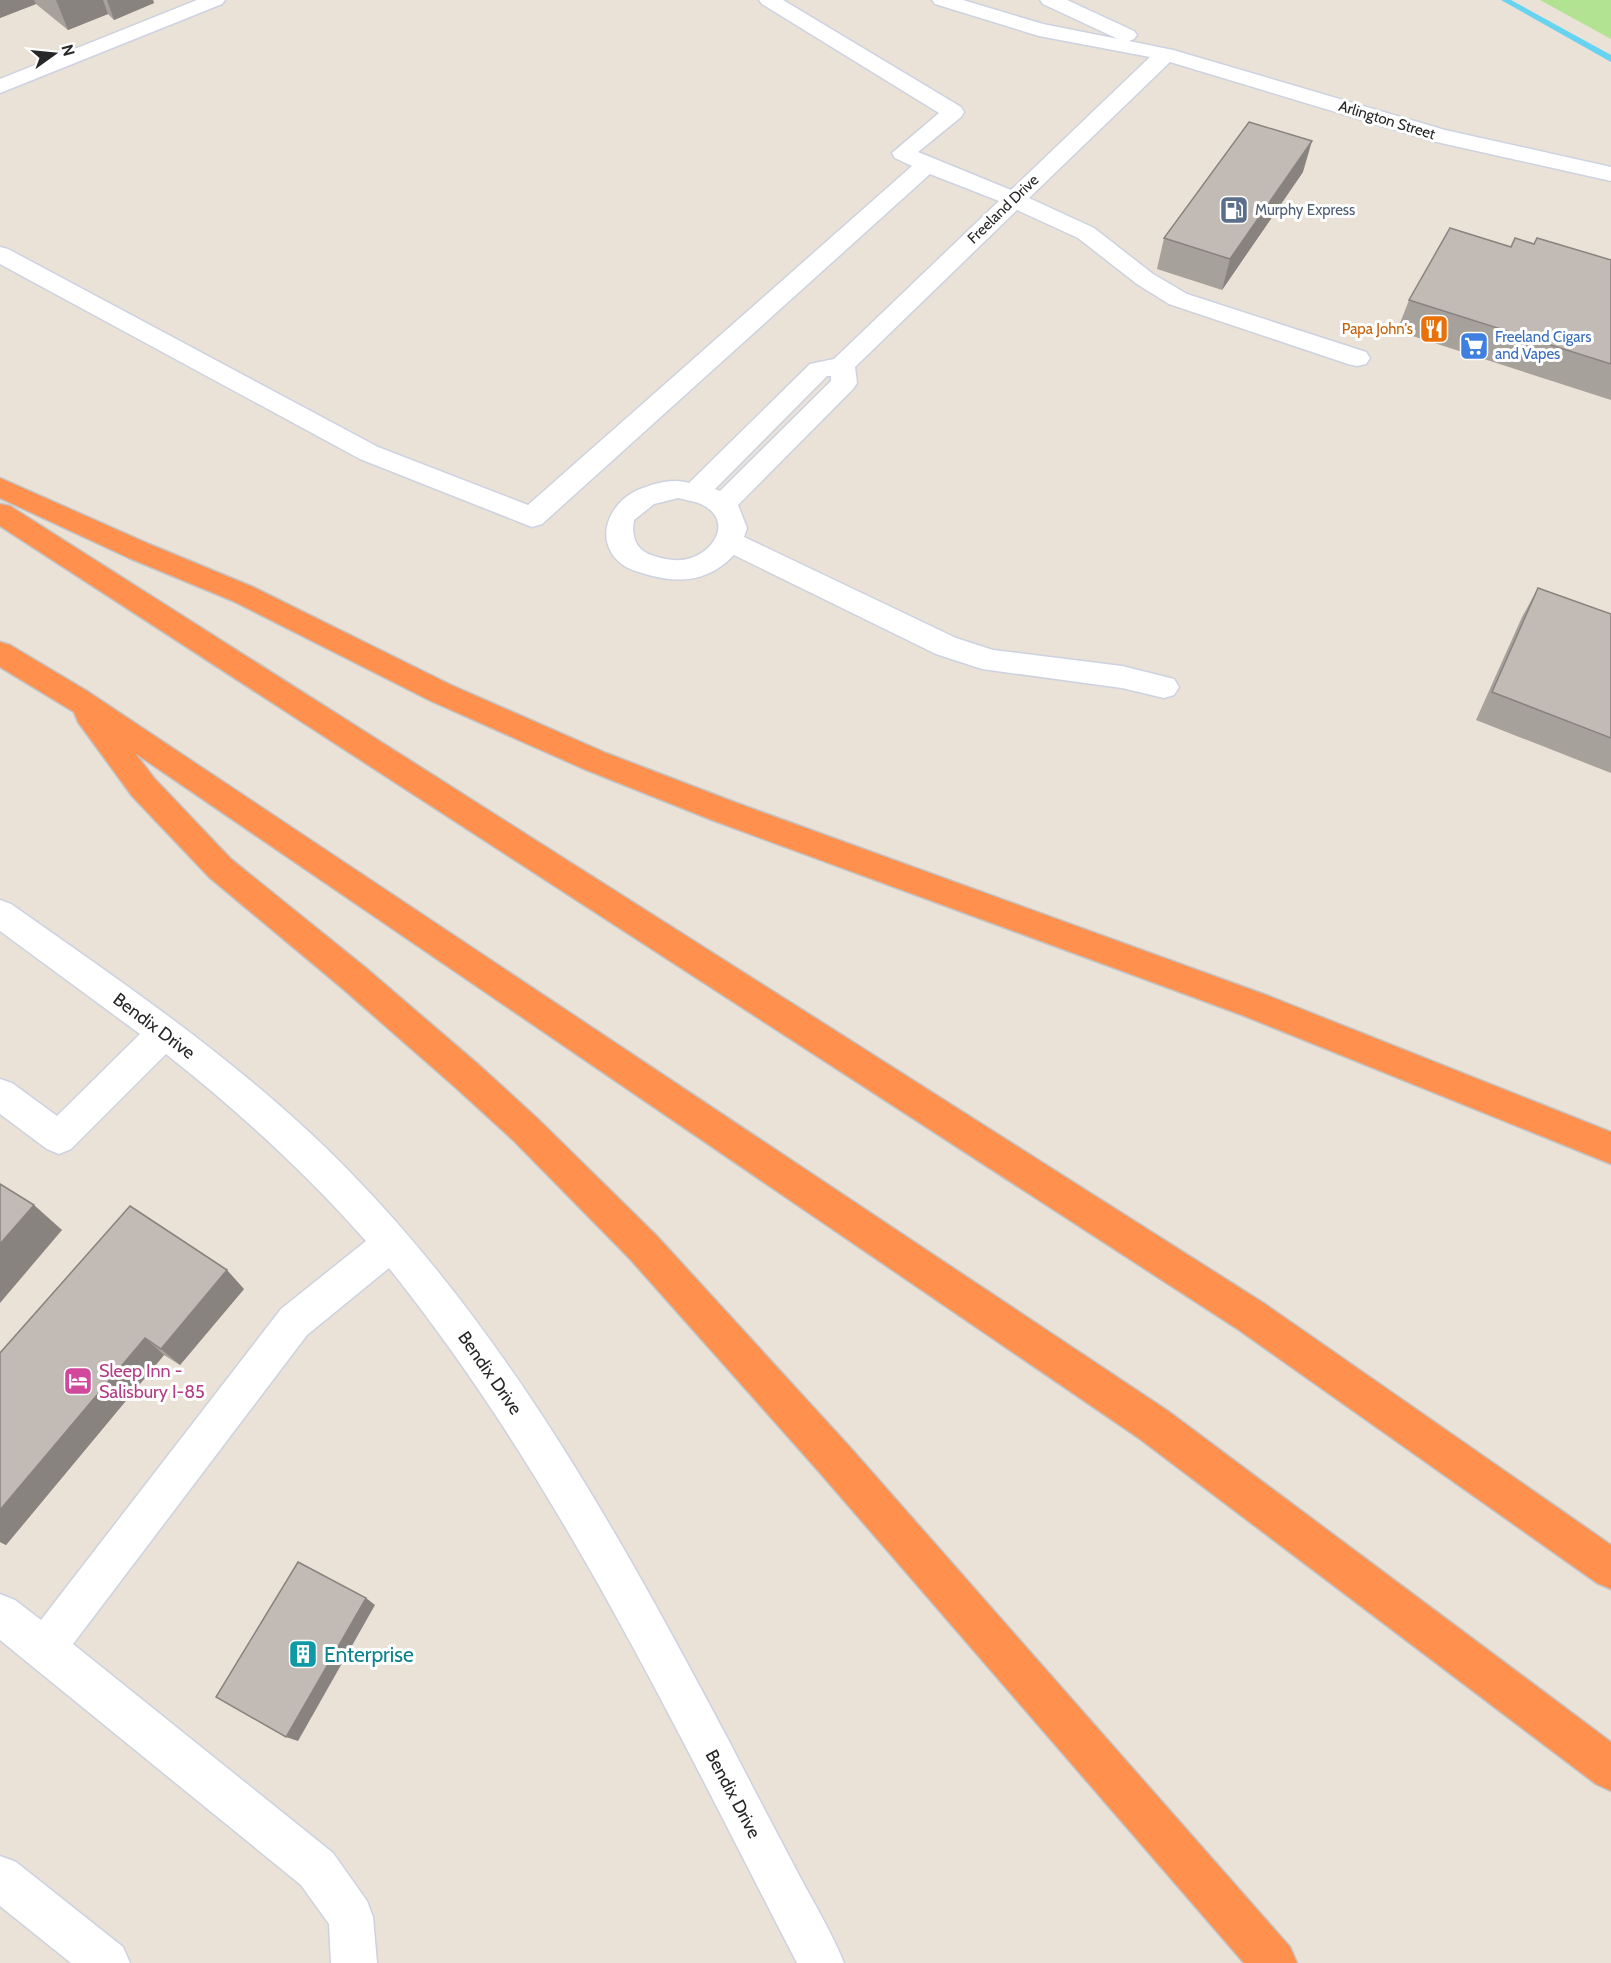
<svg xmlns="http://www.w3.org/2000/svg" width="1611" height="1963" font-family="Cabin,sans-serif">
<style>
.green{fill:#b2e392}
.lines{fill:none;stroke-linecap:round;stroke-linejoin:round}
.stream{fill:#66d3f0;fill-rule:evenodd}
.minor-casing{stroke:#cdd2e1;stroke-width:3}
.highway-casing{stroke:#c3c3c3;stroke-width:3}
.minor{fill:#fff;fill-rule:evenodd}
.highway{fill:#ff904e;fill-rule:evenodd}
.wall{fill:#a7a19c}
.shaded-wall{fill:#88837f}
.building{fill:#c2bbb5;stroke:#88837f;stroke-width:1.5}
.labels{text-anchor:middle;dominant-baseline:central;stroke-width:6;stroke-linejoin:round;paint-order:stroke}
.far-street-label{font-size:15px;fill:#272727;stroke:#fff}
.far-service-label{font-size:15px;fill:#4e5e75;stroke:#fff;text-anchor:start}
.far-food-label{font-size:15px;fill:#c56008;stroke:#fff;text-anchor:end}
.far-shop-label{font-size:15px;fill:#366cbe;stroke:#fff;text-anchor:start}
.street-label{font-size:18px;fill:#272727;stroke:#fff}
.hotel-label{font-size:18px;fill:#b23c85;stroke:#fff;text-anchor:start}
.near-culture-label{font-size:21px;fill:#0d838f;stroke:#fff;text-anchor:start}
</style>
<rect width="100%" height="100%" fill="#eae1d7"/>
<path class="green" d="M1540,0H1611V39Z"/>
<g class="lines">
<path class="stream" d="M1501,0H1511L1611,55V62Z"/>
<g class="minor-casing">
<g id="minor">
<path d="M197,0H225L222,4L0,93V79Z"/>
<path d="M759,0H783L961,107L964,112L961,117L918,152L1011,190L1150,57L1039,36L935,4L932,0H963L1043,24L1118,39L1043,4L1040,0H1067L1134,31L1137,35L1134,39L1129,41L1173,50L1445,130L1611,167V181L1432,141L1170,62L1029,198L1094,228L1153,274L1187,294L1366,352L1370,358L1366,364L1357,366L1348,364L1169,304L1137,284L1078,238L1017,210L855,367L857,383L853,389L738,505L747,528L744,537L956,638L993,650L1122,666L1174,679L1179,687L1174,695L1164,698L1122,688L982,669L936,654L734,555C708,582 679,584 645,574C637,571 630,570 623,565C592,542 608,502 640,489C656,483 672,478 689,483L810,364L834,359L999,201L930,174L542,524L532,527L360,459L0,264V247L8,249L378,447L528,505L912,166L895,158L892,153L939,113L762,4ZM827,376H831V381L720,491L715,489ZM678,498C685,500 694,501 701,504C732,519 717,549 691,558C679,562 666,560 654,556C636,551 631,537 634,520L654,504Z"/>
<path d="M0,900L11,904C129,987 249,1068 350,1172C511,1337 623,1541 730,1743C753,1788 777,1833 800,1877C815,1905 832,1933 844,1963H797C673,1724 558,1479 389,1268L307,1335L73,1644L333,1853L367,1901L373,1917L377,1963H331L329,1924L301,1885L0,1640V1594L15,1600L41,1620L281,1309L366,1241C305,1172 238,1111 166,1054L71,1149L59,1154L47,1149L0,1114V1079L12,1083L57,1116L140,1034L0,931Z"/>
<path d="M0,1856L16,1862L123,1947L130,1963H71L0,1906Z"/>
</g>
</g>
<g class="highway-casing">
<g id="highway">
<path d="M0,478L149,544L253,587L451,685L606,753L734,802L1266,995L1611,1132V1164L1242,1015L712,820L584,769L431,701L233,601L129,558L0,498Z"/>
<path d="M0,504L10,506L1265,1304L1611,1545V1589L1597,1583L1239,1330L0,526Z"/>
<path d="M0,642L10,645L87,691L1168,1411L1611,1742V1791L1596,1784L1140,1439L135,753L154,778L231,859L366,968L479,1065L538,1119L656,1235L849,1446L1290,1947L1297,1963H1244L821,1474L630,1259L514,1141L455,1087L342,988L209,877L132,796L78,722L74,712L0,667Z"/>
</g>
</g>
<use href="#minor" class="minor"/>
<use href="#highway" class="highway"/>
</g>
<g class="wall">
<path d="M0,0H153L154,3L114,20L108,14L68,30L36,4L0,18Z"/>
<path d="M1303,172L1222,290L1157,269L1164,238Z"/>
<path d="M1534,244L1611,260V400L1397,331L1409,300L1511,247Z"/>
<path d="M1538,588L1611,614V773L1476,720L1522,617Z"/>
<path d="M244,1289L180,1365L164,1355L6,1545L0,1542V1353Z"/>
</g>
<g class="shaded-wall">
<path d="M0,0H34L36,4L0,18Z"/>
<path d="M56,0H103L108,14L68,30Z"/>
<path d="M107,0H153L154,3L114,20Z"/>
<path d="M1312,141L1303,172L1222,290L1230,259Z"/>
<path d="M34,1205L62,1230L0,1303V1244Z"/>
<path d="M227,1270L244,1289L180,1365L161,1349Z"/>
<path d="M145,1338L164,1355L6,1545L0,1542V1510Z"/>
<path d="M366,1598L375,1605L298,1741L286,1737Z"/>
</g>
<g class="building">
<path d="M1249,122L1312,141L1230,259L1164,238Z"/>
<path d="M1450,228L1511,247L1515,238L1534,244L1537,238L1611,260V364L1409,300Z"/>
<path d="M1538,588L1611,614V738L1492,692Z"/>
<path d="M0,1184L34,1205L0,1244Z"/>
<path d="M130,1206L227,1270L161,1349L145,1338L0,1510V1353Z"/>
<path d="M298,1562L366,1598L286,1737L216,1697Z"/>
</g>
<defs>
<g id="fuel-square" transform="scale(1.5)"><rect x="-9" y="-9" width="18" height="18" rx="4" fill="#5c6f8a" stroke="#fff"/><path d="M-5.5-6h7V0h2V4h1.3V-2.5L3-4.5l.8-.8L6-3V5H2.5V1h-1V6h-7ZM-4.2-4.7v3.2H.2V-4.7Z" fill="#fff"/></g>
<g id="restaurant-square" transform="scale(1.5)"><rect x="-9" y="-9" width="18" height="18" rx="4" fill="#e8710a" stroke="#fff"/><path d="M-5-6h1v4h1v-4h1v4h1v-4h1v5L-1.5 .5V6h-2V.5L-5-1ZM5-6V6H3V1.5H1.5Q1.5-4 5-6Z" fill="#fff"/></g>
<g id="supermarket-square" transform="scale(1.5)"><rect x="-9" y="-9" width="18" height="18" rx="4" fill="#3f7fe0" stroke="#fff"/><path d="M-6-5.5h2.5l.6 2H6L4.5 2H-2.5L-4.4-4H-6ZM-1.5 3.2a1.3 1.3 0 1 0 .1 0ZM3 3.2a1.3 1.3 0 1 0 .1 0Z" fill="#fff"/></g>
<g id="hotel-square" transform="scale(1.5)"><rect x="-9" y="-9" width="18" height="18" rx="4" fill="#d1479c" stroke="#fff"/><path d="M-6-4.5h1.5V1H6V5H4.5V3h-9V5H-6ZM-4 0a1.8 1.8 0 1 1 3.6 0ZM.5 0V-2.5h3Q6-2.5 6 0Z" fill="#fff"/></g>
<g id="building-square" transform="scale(1.5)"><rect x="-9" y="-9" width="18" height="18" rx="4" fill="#0f9aa8" stroke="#fff"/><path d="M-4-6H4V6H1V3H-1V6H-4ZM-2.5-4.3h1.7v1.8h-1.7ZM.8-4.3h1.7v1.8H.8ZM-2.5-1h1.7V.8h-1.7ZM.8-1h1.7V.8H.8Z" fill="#fff"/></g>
</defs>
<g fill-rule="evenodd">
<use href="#fuel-square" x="1234" y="210"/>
<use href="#restaurant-square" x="1434" y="329"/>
<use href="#supermarket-square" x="1474" y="346"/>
<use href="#hotel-square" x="78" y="1381"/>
<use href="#building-square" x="303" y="1654"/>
</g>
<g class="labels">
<g class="far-street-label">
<text transform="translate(1387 120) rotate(17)">Arlington Street</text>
<text transform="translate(1003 209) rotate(-44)">Freeland Drive</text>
</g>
<g class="far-service-label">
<text x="1255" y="210">Murphy Express</text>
</g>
<g class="far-food-label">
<text x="1413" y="329">Papa John's</text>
</g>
<g class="far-shop-label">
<text x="1495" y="337">Freeland Cigars<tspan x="1495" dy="17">and Vapes</tspan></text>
</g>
<g class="street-label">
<text transform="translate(154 1026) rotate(37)">Bendix Drive</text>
<text transform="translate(490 1373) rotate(55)">Bendix Drive</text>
<text transform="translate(733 1794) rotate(62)">Bendix Drive</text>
</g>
<g class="hotel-label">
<text x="99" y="1371">Sleep Inn -<tspan x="99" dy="21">Salisbury I-85</tspan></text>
</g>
<g class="near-culture-label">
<text x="324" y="1654">Enterprise</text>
</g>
</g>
<g transform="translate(54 54) rotate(75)" stroke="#ffffff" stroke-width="4.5" paint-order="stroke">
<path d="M0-4.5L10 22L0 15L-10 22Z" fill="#272727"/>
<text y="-9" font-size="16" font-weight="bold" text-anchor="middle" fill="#272727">N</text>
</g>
</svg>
